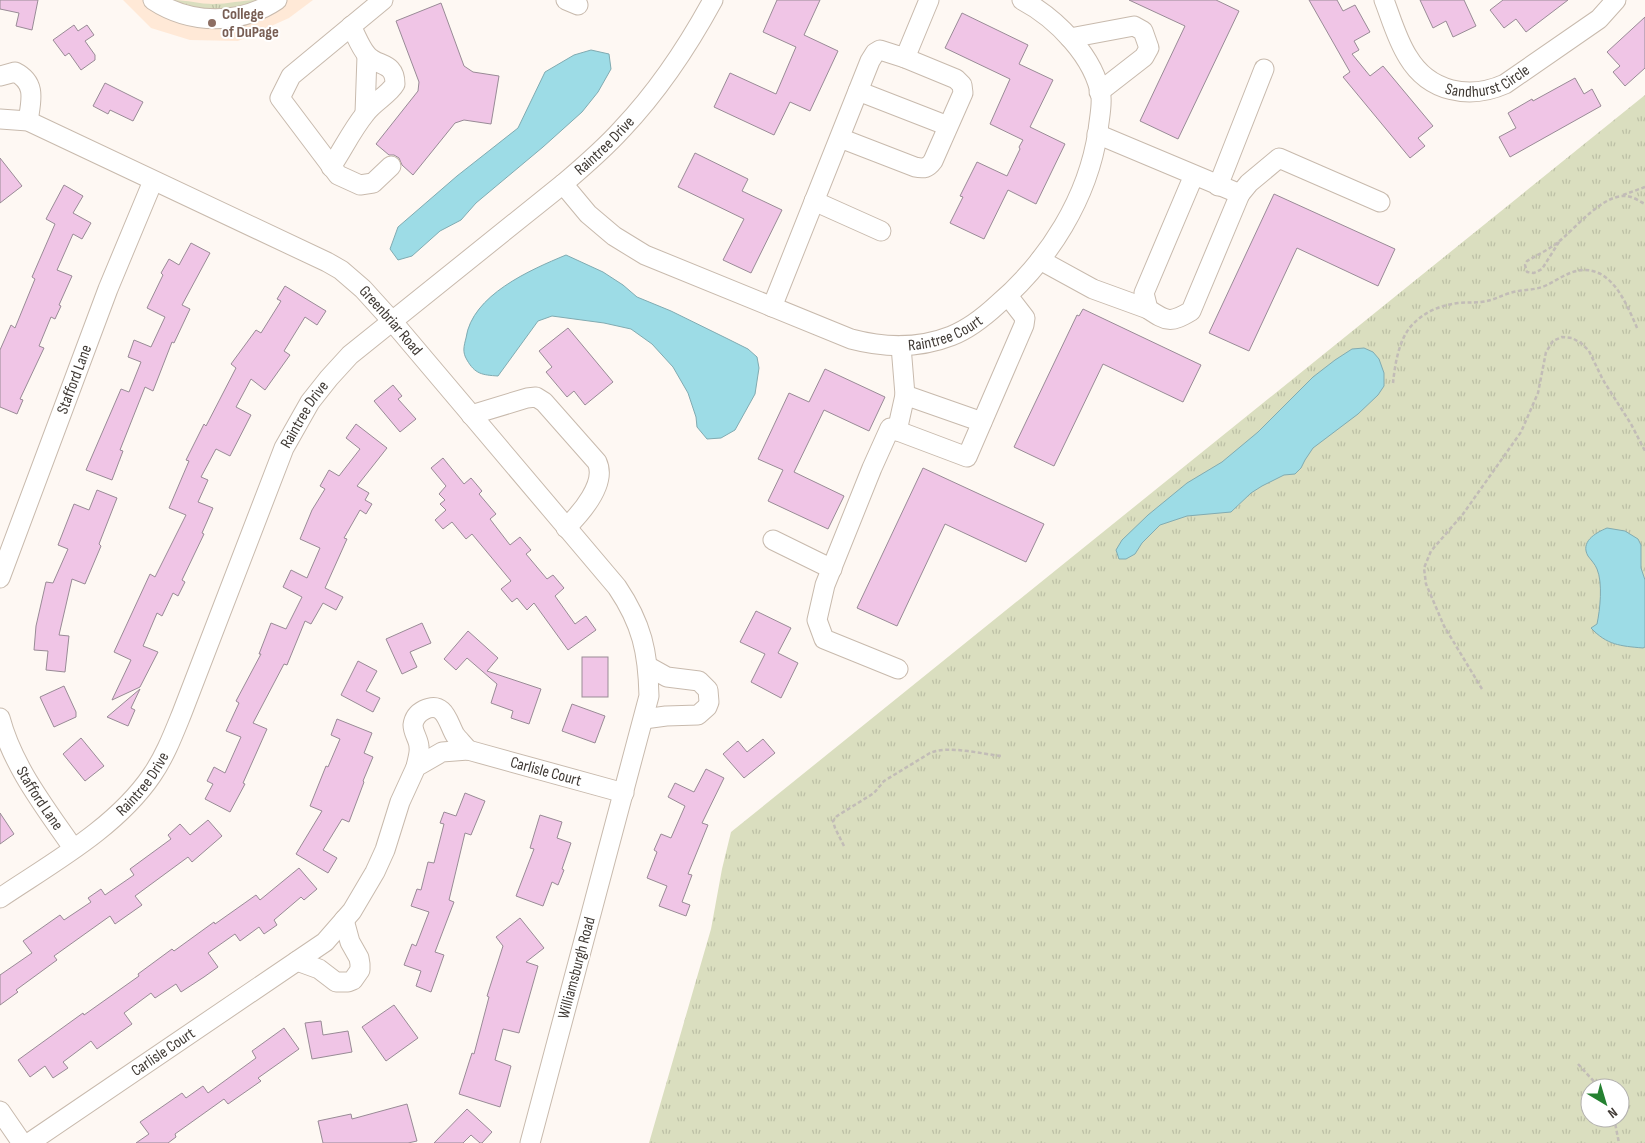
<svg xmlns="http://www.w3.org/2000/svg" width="1645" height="1143" font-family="'Sofia Sans Condensed',sans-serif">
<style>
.built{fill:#ffe9d7}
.grass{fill:url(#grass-tufts);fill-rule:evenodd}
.water{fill:#9ddce6;stroke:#81abb1}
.building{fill:#f0c5e6;stroke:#998b96}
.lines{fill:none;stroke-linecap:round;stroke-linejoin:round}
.minor-casing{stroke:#c8baad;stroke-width:21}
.path{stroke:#c2bcb7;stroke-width:2.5;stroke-dasharray:4 2.5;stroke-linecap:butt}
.minor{stroke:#fff;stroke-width:19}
.education-dot{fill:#8d6e63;stroke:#fff;stroke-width:2}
.labels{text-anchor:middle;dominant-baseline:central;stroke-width:4;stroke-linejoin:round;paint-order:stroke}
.education-label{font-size:16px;font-weight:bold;fill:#785e54;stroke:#fff;text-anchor:start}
.street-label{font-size:16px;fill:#3f3934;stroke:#fff}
</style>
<defs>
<pattern id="grass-tufts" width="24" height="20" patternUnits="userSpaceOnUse" patternTransform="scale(1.25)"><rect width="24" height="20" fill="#dadebf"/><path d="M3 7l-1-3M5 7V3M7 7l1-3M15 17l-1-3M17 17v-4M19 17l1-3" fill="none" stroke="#bcbfa5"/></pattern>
</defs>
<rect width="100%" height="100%" fill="#fef8f3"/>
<path class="built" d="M123,0H313L289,18L238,41L190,40L151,28Z"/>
<g class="grass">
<path d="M173,0C187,0 200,4 213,4C229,4 243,0 258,0C229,11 201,13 173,0Z"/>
<path d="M1645,95V1143H649L711,929L722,869L731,832ZM1590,1088H1620V1118H1590Z"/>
</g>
<g class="water">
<path d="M591,50L609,54L611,69L598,92L582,112L543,147L476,203L461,220L440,231L412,256L398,260L390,249L398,227L457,176L518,128L545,72L574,55Z"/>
<path d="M566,255L603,272L623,285L637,297L671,311L728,339L748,349L757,357L759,368L755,394L735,430L721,438L707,439L697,427L696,417L688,393L673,367L652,344L631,329L604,323L552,316L538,321L498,376C482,375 475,374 467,360C462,352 464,346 466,338C472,295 530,270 566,255Z"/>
<path d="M1364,348L1373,352L1379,359L1384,373V386L1378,395L1358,414L1313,448L1305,460L1301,468L1295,474L1284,475L1262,486L1251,493L1231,512L1187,516L1160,525L1142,543L1135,554L1126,559H1119L1116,550L1122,540L1148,515L1187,483L1222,462L1258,432L1313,377L1335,360L1352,349Z"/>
<path d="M1607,528L1625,531L1638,539L1641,545V568L1645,580V647L1643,648C1620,646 1607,645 1591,628L1597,624C1600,610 1603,583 1597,569C1595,564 1591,560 1588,556C1580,542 1595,533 1607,528Z"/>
</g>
<g class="building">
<path d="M0,0H38L32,30L16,26L19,13L0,9Z"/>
<path d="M777,0H820L804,35L838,51L810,111L790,102L774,135L714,107L730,73L776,94L796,47L763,32Z"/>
<path d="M1129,0H1216L1239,11L1178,139L1140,121L1185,26Z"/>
<path d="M1309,0H1337L1343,11L1355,5L1370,32L1354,41L1359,50L1352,54L1370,76L1383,66L1433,126L1418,138L1425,146L1410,158L1343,77L1350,72Z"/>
<path d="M1420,0H1464L1476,26L1453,37L1446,21L1433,28Z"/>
<path d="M1503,0H1568L1526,32L1516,19L1504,28L1490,10Z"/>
<path d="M441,3L464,66L473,72L499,76L491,124L464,120L455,123L413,175L402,165L399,158L394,155H389L376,144L418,91L419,82L396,21Z"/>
<path d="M962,13L1028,45L1019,64L1053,80L1030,127L1065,144L1036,204L1008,190L984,239L950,223L963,197L960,196L977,162L1007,176L1020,149L1019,147L1023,140L990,124L1010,79L945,48Z"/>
<path d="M1645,17V68L1625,86L1613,72L1620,66L1607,52Z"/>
<path d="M74,25L78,31L87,25L94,35L85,41L95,55V60L81,70L69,53L65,56L53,40Z"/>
<path d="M1575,78L1584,94L1592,89L1601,106L1510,157L1499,137L1516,128L1508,113L1532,99L1533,101Z"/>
<path d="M105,83L143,102L133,121L110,110L108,114L93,106Z"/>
<path d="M695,153L748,179L742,191L782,210L751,273L723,260L744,219L678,187Z"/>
<path d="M0,158L22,186L0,203Z"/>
<path d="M64,185L83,196L73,213L91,223L82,239L73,234L57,270L72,276L59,305L61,306L55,319L51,317L39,346L44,348L20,399L23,400L17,414L0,407V350L11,325L15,328L35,279L32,277L55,224L46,219Z"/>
<path d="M1274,194L1395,249L1378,286L1297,248L1249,351L1209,333Z"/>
<path d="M191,243L210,253L182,305L190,309L174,343L172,342L153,391L145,387L120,450L123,451L112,480L86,470L121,389L129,392L141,362L128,357L134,340L151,347L165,317L147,308L163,275L161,273L169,259L179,265Z"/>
<path d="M285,286L326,311L317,325L305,317L284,351L290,355L265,390L251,379L236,407L251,415L230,456L216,449L201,477L208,480L198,502L213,508L202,533L204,534L182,580L185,582L178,596L173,593L162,616L157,613L143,646L158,652L140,687L112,700L131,660L114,652L150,574L155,577L186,515L169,508L189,461L186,460L204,424L206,426L236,368L231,364L256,330L261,333L281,301L277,299Z"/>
<path d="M1083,309L1201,365L1183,402L1103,364L1054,466L1014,447L1077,315L1079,316Z"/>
<path d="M568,328L613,382L585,405L574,391L567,397L546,372L552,367L539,351Z"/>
<path d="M825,369L885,397L869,431L824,410L794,472L844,496L828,529L768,501L783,470L758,459L789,393L809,402Z"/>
<path d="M393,385L402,396L398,399L416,419L400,432L374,401Z"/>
<path d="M356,424L387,448L357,486L369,493L365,500L372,504L366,514L360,510L344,538L347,539L325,588L343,597L336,610L323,603L311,624L305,621L287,665L284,664L253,723L267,729L243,783L245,784L230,812L205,799L213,784L207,781L214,767L225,773L241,737L226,731L239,703L236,701L261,654H259L271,623L286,629L302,597L283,587L291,570L307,578L320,548L300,539L312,510L325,489L320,486L329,470L339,476L360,449L346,438Z"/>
<path d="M443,458L464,484L471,478L482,491L479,494L496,514L490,519L510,545L520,537L531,550L526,554L547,579L553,575L564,588L555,596L575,624L586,616L596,630L568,650L534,603L527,610L517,598L512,602L501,589L511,581L472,534L466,539L452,522L443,529L435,520L446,510L440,504L445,500L439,494L446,486L431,468Z"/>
<path d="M923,468L1044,524L1026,562L945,524L897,626L857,608Z"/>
<path d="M97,490L117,498L99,544L101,546L85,584L72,579L59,635L69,636L65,672L46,670L48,651L34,650L36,626L46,582L53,583L68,549L58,545L74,504L89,510Z"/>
<path d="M756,611L791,628L778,653L798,663L781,698L751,682L765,654L740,642Z"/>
<path d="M422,623L431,643L410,652L417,667L402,674L386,639Z"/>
<path d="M468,631L498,658L487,671L541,689L529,724L511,718L513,711L491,703L497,684L467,658L456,670L444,659Z"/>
<rect x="582" y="657" width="26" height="40"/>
<path d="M358,661L377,671L366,691L380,698L373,712L341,695Z"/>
<path d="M64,686L76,712V717L54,727L40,697Z"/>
<path d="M140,689L131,708L135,710L128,726L107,717Z"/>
<path d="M572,704L605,716L595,743L562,731Z"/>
<path d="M337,719L372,733L364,753L373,757L363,781L364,782L349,822L342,819L323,850L337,858L328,873L296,854L322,811L310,806L326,766L328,767L340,739L331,735Z"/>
<path d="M81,738L104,766L85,781L63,754Z"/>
<path d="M763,739L775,753L744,778L723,754L738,741L747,752Z"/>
<path d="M706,769L724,778L702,823L708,825L688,874L692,875L682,902L690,905L686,916L659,906L667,886L647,878L657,852L654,850L661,834L671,838L685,806L668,797L675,783L694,792Z"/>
<path d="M465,793L485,801L471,835L465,833L449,900L454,902L435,952L444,955L431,992L416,986L421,971L404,965L412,944L416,946L429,912L411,906L417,889L421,890L428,862L434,863L444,824L440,823L444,812L456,816Z"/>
<path d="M0,813L14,834L0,844Z"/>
<path d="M540,815L562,822L557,838L571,843L562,869L564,870L558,885L552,882L543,906L516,896L534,849L530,848Z"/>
<path d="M208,820L222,836L192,862L188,857L135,896L142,905L115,924L110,916L54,956L57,960L16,990L18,992L0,1005V975L32,953L23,941L60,915L64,920L91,902L88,898L101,889L105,895L134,875L130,869L171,839L168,835L180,824L190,835Z"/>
<path d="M299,868L317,889L304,900L301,897L274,920L277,925L264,934L259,927L240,941L235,934L208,953L218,967L204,977L181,992L176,984L155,998L151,993L124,1013L132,1024L97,1049L91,1041L63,1062L68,1068L53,1078L45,1066L30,1077L18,1060L83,1013L84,1015L139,976L138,974L172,949L174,951L214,922L215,924L256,895L260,900Z"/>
<path d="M520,918L544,948L526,962L538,966L519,1033L503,1029L495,1060L511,1066L500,1107L459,1094L472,1053L474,1054L489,997L487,996L503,946L496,937Z"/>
<path d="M394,1005L418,1038L386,1061L362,1027Z"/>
<path d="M321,1021L323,1035L348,1031L352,1052L312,1059L305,1023Z"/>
<path d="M284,1028L299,1049L258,1078L261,1081L228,1104L224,1099L175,1134L176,1137L168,1143H136L149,1134L140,1122L182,1093L186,1098L203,1086L208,1093L256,1058L252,1051Z"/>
<path d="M407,1104L417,1141L408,1143H323L318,1121L351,1114L352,1119Z"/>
<path d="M467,1109L492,1132L482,1143H480L471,1135L463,1143H434Z"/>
</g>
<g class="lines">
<g class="minor-casing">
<g id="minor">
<path d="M153,0C191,25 240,25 277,0"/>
<path d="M383,0L291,76L280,98L338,175L360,185L373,183L391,166"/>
<path d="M566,0L578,5"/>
<path id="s1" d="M1384,0C1391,18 1397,40 1408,57C1429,92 1469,100 1505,84L1599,19L1616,0"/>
<path d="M1070,38L1134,26L1143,31L1149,48L1144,57L1099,92"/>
<path d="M0,76L15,72C37,83 31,101 28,121"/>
<path d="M858,91L948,126"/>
<path d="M365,113L367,56"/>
<path id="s2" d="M0,119L28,121L327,262L341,270L363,289L392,321L617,587C642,624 648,652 649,696L530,1143"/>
<path d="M1097,134L1240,194L1191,311C1171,323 1167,322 1148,309L1144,293L1194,175"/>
<path d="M840,138L915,167C924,169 928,168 933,161L963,93L962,85L956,79L905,58"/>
<path d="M331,167C343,149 352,130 365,114C373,102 389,95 395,84C395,61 377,67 367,55C360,47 356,35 351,26"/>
<path id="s3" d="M563,184L588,214L614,236L645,255L851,339C885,348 918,349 951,336C969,329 984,317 998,304C1049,260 1088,198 1098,131C1099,120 1102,107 1101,97C1095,57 1056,18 1022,0"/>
<path d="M1218,186L1264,69"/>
<path d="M1240,194L1249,183L1279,158L1380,202"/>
<path d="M814,201L881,231"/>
<path d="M1040,260L1093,289L1148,309"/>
<path d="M772,307L870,61L875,53L880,50L905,58L929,0"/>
<path d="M901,346L905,395"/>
<path d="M471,415L527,398L536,397L544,402L597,462C607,483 581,513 566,528"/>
<path d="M897,431L905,395L982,422"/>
<path d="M773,540L832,569"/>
<path id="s4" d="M0,578L108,289L153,181"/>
<path d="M898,669L824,639L817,620L825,585L872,468L890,428L967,457L1024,325L1025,318L1008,296"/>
<path id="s5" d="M0,718C13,767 45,807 73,848"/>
<path d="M644,719L666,716L698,715L707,707L709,702L708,690L699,681L667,677L649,667"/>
<path d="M416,767C417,761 420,753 419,747C419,740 413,733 413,725C414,718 418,713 424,710C445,700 448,723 455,735C459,740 464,745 468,750"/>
<path id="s6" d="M0,898C52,863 116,828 152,775C165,756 173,735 182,713L284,448L310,402L329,378L350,355L563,184C583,167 604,149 622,129C658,91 688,46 713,0"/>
<path d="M297,961L319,969L336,982H348L353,980L360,970V964L359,958L350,942L344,920"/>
<path d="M0,1111L22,1143"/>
<path id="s7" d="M29,1143L325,942L352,911L375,872L385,850L400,802L416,767L442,752L468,750L624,793"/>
</g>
</g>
<g class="path">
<path d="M1623,195L1645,187"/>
<path d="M1559,242L1542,269L1534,273L1527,272L1525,265L1527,261C1537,255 1548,250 1557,243C1575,229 1600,197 1623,196C1631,195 1639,201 1645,204"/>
<path d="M1393,383C1395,364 1399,337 1414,323C1426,311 1442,305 1458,303C1466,302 1473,303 1481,302C1492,301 1500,296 1510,293C1522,289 1535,291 1547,285C1563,277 1577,265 1596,272C1618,280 1629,310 1638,330"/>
<path d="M1482,689L1444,626L1426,584L1424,568L1431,551L1463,514L1521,432L1538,393L1546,352L1553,341L1562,337L1572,338L1581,343L1589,351L1603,380L1631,424L1645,451"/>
<path d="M844,846L835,828L833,821L837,816L874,793L884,781L930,753C948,745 982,754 1001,756"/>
<path d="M1578,1064L1600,1088"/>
<path d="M1614,1118L1619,1143"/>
</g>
<use href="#minor" class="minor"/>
</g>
<circle class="education-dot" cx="212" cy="23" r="5"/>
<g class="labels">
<g class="education-label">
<text x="222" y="14">College<tspan x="222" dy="18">of DuPage</tspan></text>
</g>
<g class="street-label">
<text stroke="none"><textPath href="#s1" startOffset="156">Sandhurst Circle</textPath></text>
<text stroke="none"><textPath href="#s6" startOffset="994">Raintree Drive</textPath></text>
<text stroke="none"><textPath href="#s2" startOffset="446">Greenbriar Road</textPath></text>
<text stroke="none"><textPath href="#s3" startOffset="429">Raintree Court</textPath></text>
<text stroke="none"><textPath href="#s4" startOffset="212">Stafford Lane</textPath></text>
<text stroke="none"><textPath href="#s6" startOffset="589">Raintree Drive</textPath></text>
<text stroke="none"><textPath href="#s7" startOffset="694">Carlisle Court</textPath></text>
<text stroke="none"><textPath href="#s6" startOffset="184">Raintree Drive</textPath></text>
<text stroke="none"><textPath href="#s5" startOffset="90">Stafford Lane</textPath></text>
<text transform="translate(577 968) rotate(-75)">Williamsburgh Road</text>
<text stroke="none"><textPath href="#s7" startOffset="162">Carlisle Court</textPath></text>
</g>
</g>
<g transform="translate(1605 1103) rotate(142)"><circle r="24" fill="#ffffff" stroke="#b2b0ae"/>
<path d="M0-4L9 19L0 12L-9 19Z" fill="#258131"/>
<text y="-8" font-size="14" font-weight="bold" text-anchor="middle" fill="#3f3934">N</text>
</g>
</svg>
